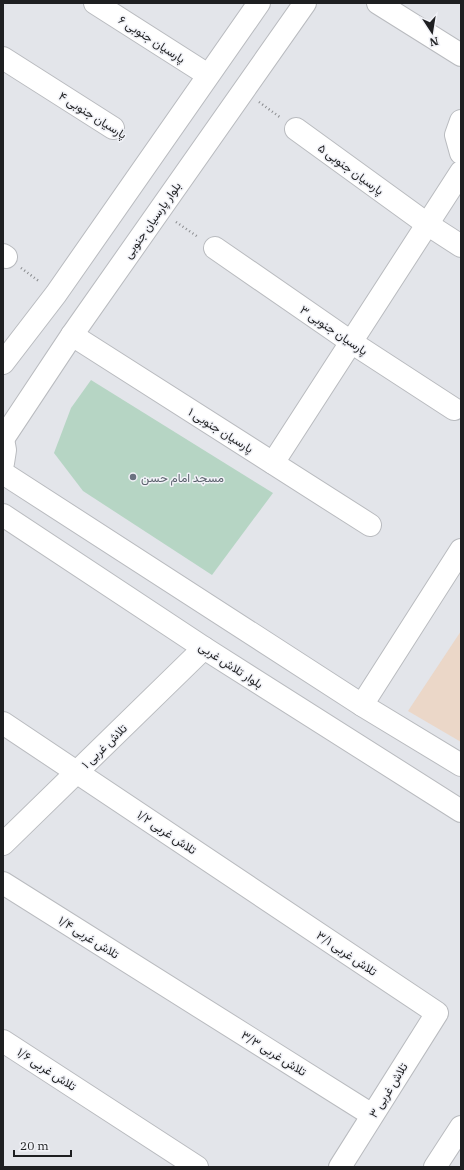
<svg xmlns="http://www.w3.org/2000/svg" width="464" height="1170" font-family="'IBM Plex Serif',Vazirmatn,serif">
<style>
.industrial{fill:#ebd7c8}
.green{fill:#b6d5c4}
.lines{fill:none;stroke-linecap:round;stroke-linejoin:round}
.minor-casing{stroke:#b9bbbf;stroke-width:24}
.tertiary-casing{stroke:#b9bbbf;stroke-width:24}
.primary-casing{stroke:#b9bbbf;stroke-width:24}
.path{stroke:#898b8e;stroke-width:2.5;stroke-dasharray:1 3;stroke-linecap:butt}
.minor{stroke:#fff;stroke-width:22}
.tertiary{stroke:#fff;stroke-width:22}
.primary{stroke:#fff;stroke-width:22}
.worship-dot{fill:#6b7280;stroke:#f1f2f7;stroke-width:1.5}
.labels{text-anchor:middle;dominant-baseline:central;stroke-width:3;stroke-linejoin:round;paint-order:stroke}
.street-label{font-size:12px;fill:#1e1f21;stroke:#f1f2f7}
.worship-label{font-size:12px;fill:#5b616d;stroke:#f1f2f7;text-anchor:start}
</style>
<rect width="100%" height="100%" fill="#e3e5ea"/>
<path class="industrial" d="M461,631V742L408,711Z"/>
<path class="green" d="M91,380L273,493L212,575L83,491L54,453L71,408Z"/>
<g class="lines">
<g class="minor-casing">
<g id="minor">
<path d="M95,3L208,75"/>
<path d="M378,3L461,55"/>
<path d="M3,58L113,128"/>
<path d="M461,121L456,135L461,153"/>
<path d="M296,129L427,224L461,246"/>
<path d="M215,248L351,342L454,409"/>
<path d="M3,255L6,257"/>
<path d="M72,335L370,525"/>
<path d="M273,463L461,172"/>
<path d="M362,705L461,550"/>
<path d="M3,723L437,1013L340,1167"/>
<path d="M3,844L204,648"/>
<path d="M3,883L372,1115"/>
<path d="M3,1041L197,1167"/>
<path d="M435,1167L461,1127"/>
</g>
</g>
<g class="tertiary-casing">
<g id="tertiary">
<path d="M3,473L362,705L461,765"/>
<path d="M3,515L204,648L461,811"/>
</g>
</g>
<g class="primary-casing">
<g id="primary">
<path d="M3,363L56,294L259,3"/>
<path d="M3,439L72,335L305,3"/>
<path d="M3,439L5,450L3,463"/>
</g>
</g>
<g class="path">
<path d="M259,102L281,118"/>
<path d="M176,222L198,237"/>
<path d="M21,268L40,282"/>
</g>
<use href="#minor" class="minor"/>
<use href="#tertiary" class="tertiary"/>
<use href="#primary" class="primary"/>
</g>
<circle class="worship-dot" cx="133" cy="477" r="4"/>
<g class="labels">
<g class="street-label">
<text transform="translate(152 39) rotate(33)">۶ پارسیان جنوبی</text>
<text transform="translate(93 115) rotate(32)">۴ پارسیان جنوبی</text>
<text transform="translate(351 169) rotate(36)">۵ پارسیان جنوبی</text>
<text transform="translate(152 220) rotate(-55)">بلوار پارسیان جنوبی</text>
<text transform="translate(334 330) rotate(34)">۳ پارسیان جنوبی</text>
<text transform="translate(221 430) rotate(32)">۱ پارسیان جنوبی</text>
<text transform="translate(231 665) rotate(33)">بلوار تلاش غربی</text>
<text transform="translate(104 746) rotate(-44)">۱ تلاش غربی</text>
<text transform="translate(167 832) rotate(34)">۱/۲ تلاش غربی</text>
<text transform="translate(89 937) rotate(32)">۱/۴ تلاش غربی</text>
<text transform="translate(347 953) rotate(34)">۳/۱ تلاش غربی</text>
<text transform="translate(274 1053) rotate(32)">۳/۳ تلاش غربی</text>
<text transform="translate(47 1069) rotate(33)">۱/۶ تلاش غربی</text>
<text transform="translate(388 1090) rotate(-58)">۳ تلاش غربی</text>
</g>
<g class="worship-label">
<text x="141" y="477">مسجد امام حسن</text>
</g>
</g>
<rect width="464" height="1170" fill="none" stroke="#1e1f21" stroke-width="8"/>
<g transform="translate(432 32) rotate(168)" stroke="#f1f2f7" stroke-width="3" paint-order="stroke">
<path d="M0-3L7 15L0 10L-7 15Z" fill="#1e1f21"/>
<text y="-6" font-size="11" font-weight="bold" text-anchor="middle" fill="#1e1f21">N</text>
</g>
<path d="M14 1150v6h57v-6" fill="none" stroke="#1e1f21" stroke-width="2"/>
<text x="20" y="1150" font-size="12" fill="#1e1f21" stroke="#f1f2f7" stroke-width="3" paint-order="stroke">20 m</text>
</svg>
